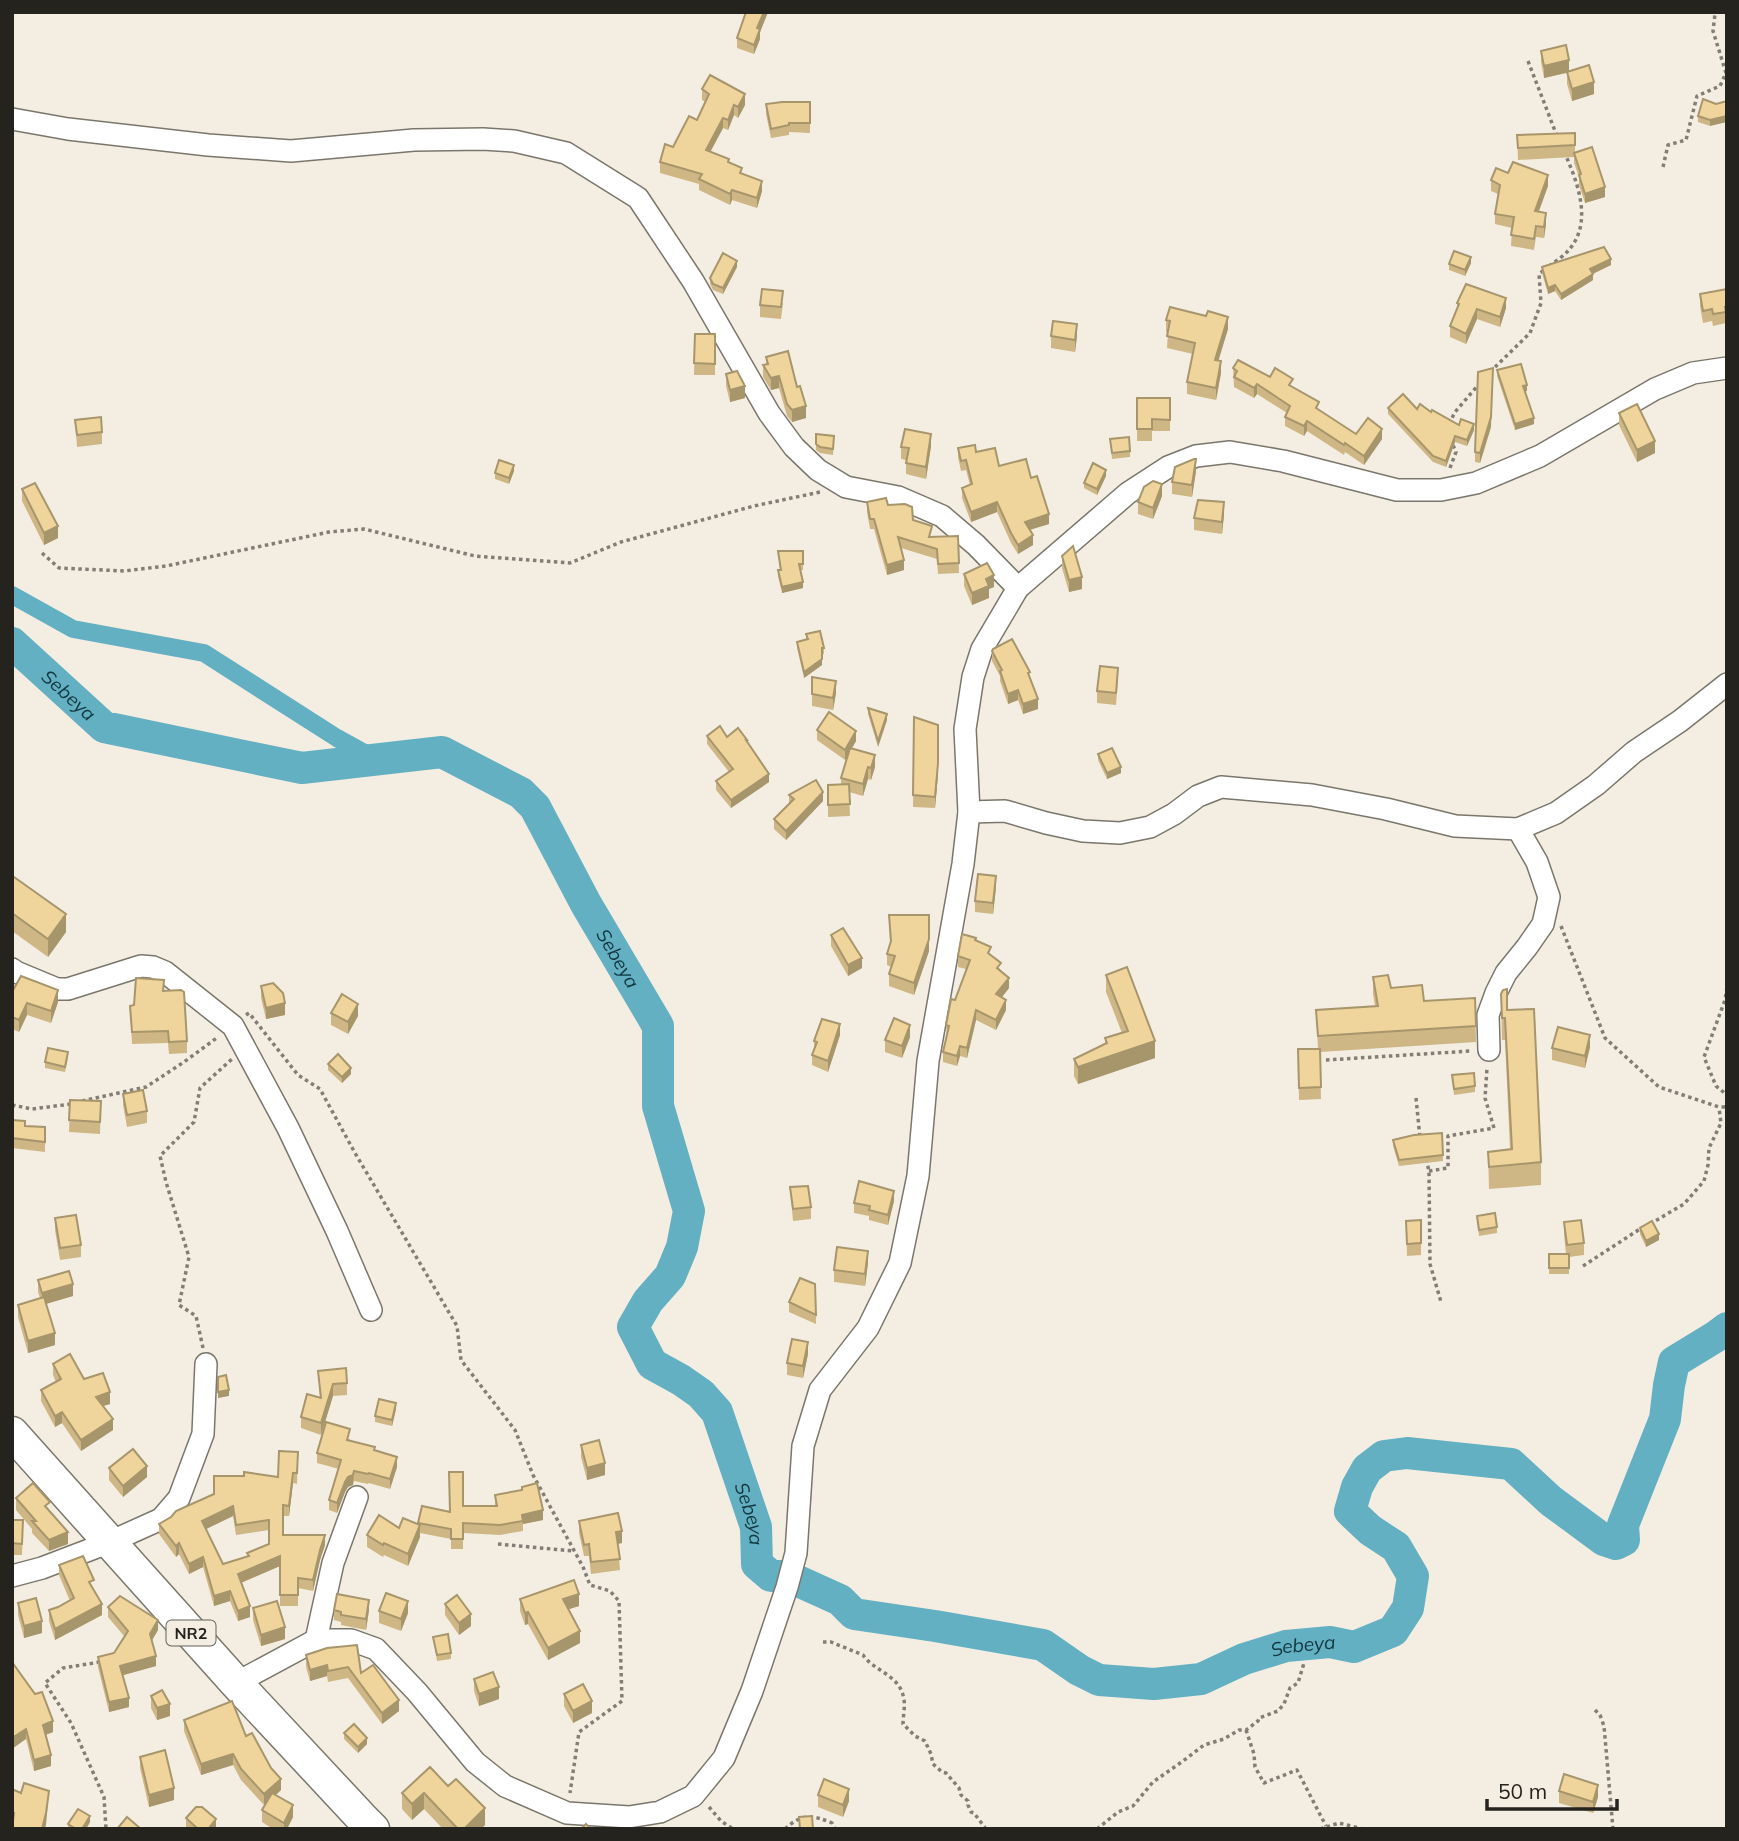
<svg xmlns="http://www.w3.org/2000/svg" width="1739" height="1841" font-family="Mulish,sans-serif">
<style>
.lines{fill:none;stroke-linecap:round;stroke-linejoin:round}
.canal{stroke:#64b0c3;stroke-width:18}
.river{stroke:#64b0c3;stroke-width:32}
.minor-casing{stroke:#7a766b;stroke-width:24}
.highway-casing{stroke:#7a766b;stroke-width:35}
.path{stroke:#827e76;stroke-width:3.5;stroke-dasharray:3.5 3.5;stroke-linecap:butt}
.minor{stroke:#fff;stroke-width:21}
.highway{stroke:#fff;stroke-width:32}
.wall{fill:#ceb785;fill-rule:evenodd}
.shaded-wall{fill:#a7956c}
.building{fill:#efd59b;stroke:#a7956c;stroke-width:2;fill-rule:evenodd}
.labels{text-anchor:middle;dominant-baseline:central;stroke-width:7;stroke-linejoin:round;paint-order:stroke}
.shield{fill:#f4eee2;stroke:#636059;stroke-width:2}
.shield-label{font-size:16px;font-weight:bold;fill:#25231e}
.water-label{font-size:19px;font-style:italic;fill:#12373f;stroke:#f4eee2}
</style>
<rect width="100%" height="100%" fill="#f4eee2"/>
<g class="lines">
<path class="canal" d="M12,595L73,629L204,653L337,738L375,759"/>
<path class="river" id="s1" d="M12,643L104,727L302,768L442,752L521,793L535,807L586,904L658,1026V1106L689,1211L682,1247L670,1276L648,1301L633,1327L652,1364L681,1380L701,1394L717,1412L756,1527L757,1564L771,1576H787L840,1600L854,1614L935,1626L1043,1645L1079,1670L1099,1680L1154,1684L1201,1679L1244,1659L1286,1646L1330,1642L1354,1647L1393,1631L1408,1608L1413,1576L1396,1547L1370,1530L1350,1511L1357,1487L1367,1469L1384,1456L1407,1453L1511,1464L1551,1501L1604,1540L1616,1544L1624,1540L1623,1525L1665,1419L1669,1385L1674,1362L1715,1337L1727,1328"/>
<g class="minor-casing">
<g id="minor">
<path d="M12,119L68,129L208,145L291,151L414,140L483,139L514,141L566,153L638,198L693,281L769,413L794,447L818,470L846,487L898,497L942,516L976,545L1018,588"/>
<path d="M969,812L1005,811L1046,823L1083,831L1120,833L1150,827L1174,814L1198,796L1221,787L1312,795L1386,809L1455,826L1518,829L1556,813L1596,785L1634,752L1680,721L1727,684"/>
<path d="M12,969L16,972L57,989H68L141,966L153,967L165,972L233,1026L288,1128L337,1231L371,1310"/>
<path d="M1489,1050L1488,1015L1496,993L1506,973L1527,947L1543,924L1549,897L1537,862L1518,829"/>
<path d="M12,1576L42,1568L110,1542L161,1519L179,1498L203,1434L206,1364"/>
<path d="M316,1640L333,1563L357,1497"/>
<path d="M236,1683L316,1640H351L376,1649L417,1692L475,1762L505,1786L567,1813L629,1817L660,1812L693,1796L724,1758L752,1691L787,1587L796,1553L803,1446L820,1390L868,1328L900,1263L918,1176L928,1061L963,864L969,812L965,729L973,677L982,649L1018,588L1128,493L1168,467L1196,456L1230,452L1283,461L1397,490H1441L1476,483L1540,456L1655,389L1693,373L1727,368"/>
</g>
</g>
<g class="highway-casing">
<path id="highway" d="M12,1433L236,1683L361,1817L373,1829"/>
</g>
<g class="path">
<path d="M1528,61L1557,136"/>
<path d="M1663,167L1668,145L1686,140L1697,96L1720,86L1726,73L1713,31L1715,14L1717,12"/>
<path d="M1549,266C1555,262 1562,257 1567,252C1593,225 1579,186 1566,156"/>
<path d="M1490,372L1530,333L1541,303L1539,274L1543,271"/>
<path d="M1449,424L1455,412L1480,383"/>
<path d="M1450,468L1456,452L1452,443"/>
<path d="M42,553L59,568L124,571L166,566L329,532L364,529L475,556L570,563L621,542L754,506L820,492"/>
<path d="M1561,926L1605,1038L1659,1087L1719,1107H1727"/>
<path d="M1727,987L1725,1000L1704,1057L1716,1086L1727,1095"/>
<path d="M246,1015L249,1013L298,1075L320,1089L355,1153L457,1326L461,1360L515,1430L533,1475L583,1567L590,1585L610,1591L619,1601L622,1701L579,1732L570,1793"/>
<path d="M1326,1060L1471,1051"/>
<path d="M1416,1098L1420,1138"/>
<path d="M82,1101L146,1087L184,1062L218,1037"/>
<path d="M12,1105L32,1109L71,1104"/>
<path d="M1426,1159L1429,1171L1430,1264L1441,1302"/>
<path d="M1429,1171L1448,1168V1136L1494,1128L1485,1098L1487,1068"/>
<path d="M1650,1224L1684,1204L1704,1181L1708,1165L1709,1148L1721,1123L1719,1108"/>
<path d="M1583,1266L1643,1227"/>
<path d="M203,1348L196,1316L179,1305L189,1257L166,1182L160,1156L194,1122L200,1088L232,1059"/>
<path d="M498,1544L573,1551"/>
<path d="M823,1642H831L863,1655C873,1670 898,1675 903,1695C906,1704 903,1715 903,1724L915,1736L925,1741L931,1754L933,1764L942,1772L946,1773L959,1788L961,1795L968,1801V1805L971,1812L974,1813L986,1829"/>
<path d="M100,1662L63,1668L45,1683L71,1723L104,1797L106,1829"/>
<path d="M1595,1710L1600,1715L1604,1726L1613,1829"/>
<path d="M1246,1730L1254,1754L1255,1767L1264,1783L1297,1770L1326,1826"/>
<path d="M709,1807L721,1821L733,1829"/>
<path d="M785,1829C802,1813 813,1815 832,1823L835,1829"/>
<path d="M1097,1829L1118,1812L1133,1806L1153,1782L1183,1761L1204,1745L1224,1739L1239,1730H1246L1258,1721L1259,1718L1278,1711L1284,1704L1290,1688L1298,1683L1304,1663"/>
<path d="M1320,1829L1339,1823L1363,1829"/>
</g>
<use href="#minor" class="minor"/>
<use href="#highway" class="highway"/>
</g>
<g class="wall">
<path d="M745,12H768L760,32V39L754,54L737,48V38L746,13Z"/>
<path d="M1541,51L1569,71L1594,94L1572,101L1567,84V73L1544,78L1541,62Z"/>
<path d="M702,89L745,105L738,118L734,115L728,130L723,128L710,152L729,162L762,191L757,208L732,200L730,205L699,190V184L660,173V162L697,120L706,102L702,100Z"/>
<path d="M810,102V133L789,132V135L771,138L766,114V104Z"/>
<path d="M1716,104L1710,126L1698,122V116Z"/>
<path d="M1575,133V153L1605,197L1585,203L1579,185V177L1574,163V157L1518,160L1517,135Z"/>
<path d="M1508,173L1548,186L1538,212L1546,224L1544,238L1536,237L1534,250L1511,246L1512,228L1495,224V214L1498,194L1491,191V180Z"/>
<path d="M1471,263L1465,276L1449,270V264Z"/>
<path d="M1611,265L1593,274V280L1561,300L1555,291L1548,294L1542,273V267Z"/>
<path d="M737,267L723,294L713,290L710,284V278Z"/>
<path d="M1727,289V319H1726V323L1713,326L1712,321L1703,323L1700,306V294Z"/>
<path d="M783,303L781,319L760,317V305Z"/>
<path d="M1457,303L1506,308L1500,327L1477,319L1466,344L1450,337V326L1457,309Z"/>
<path d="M1166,320L1228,329L1218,360L1221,373L1216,400L1187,394V382L1193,354L1167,348L1168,332H1166Z"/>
<path d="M695,334H715V375H694Z"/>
<path d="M1051,336H1077L1075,352L1051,348Z"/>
<path d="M766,357L797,387L806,418L792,422L787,416L779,388L771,390L763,377V365L766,364Z"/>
<path d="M1233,368L1270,377L1293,387L1319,410L1356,434L1382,439L1364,465L1345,452L1344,455L1307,431L1304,436L1285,426V417L1287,413L1257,394L1254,398L1234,387Z"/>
<path d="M1497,370L1527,391H1525L1534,424L1515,430L1497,376Z"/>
<path d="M726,374L745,398L730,402L726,386Z"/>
<path d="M1137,398H1170V431H1152V441H1137Z"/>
<path d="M1388,408L1417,409L1431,412L1459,425L1474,430L1467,446L1455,442L1446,467L1433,462L1388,414Z"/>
<path d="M1619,413L1655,453L1637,462L1619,425Z"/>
<path d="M75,420L102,432V444L77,447Z"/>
<path d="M1491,427L1480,463L1475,462V452Z"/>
<path d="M816,434L834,436L833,455L820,453L816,450Z"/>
<path d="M1110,439L1130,451V457L1112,459Z"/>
<path d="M931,446L926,479L906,474V460L901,459V447Z"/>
<path d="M958,448L976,452L999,466L1031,478L1049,524L1030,530L1033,545L1018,554L1011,543L997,512L971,522L962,498V488L970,485L966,470L961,471L958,457Z"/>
<path d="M514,471L509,484L495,479V473Z"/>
<path d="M1196,471L1192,497L1172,494V482Z"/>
<path d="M1106,476L1097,495L1084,488V483Z"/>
<path d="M22,489L58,538L44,545L22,501Z"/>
<path d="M1162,496L1153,519L1138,514V502Z"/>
<path d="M867,502L888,505L913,520L932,537L958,536L959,573L938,574L937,559L901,548L904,570L887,575L874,529H870L867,512Z"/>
<path d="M1224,514L1222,534L1194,530V518Z"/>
<path d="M778,551H803V570H800L803,588L782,593L778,576V570H780Z"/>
<path d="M1062,556L1082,589L1069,592L1062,568Z"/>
<path d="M964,574L994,587L989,589V598L972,605L964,586Z"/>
<path d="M806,634L824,648V654H822V665L804,678L797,648V642L806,640Z"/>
<path d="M992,651L1030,678L1038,709L1023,714L1018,700L1008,704L1000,681V676L992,661Z"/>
<path d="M812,677L836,693L833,710L812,706Z"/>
<path d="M1118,680L1116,705L1097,703V691Z"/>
<path d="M868,708L887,720L878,747L868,714Z"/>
<path d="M914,717L938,775L935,808L913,807Z"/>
<path d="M817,730L856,741L852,748L875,767L871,780L868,779L863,796L849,792L850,816L828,817V785L841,784V778L848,756L845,760L817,740Z"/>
<path d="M707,736L727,737L747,742L769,782L731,808L716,790V781L729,772L707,744Z"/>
<path d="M1098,754L1121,773L1107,779L1098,760Z"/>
<path d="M789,795L823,801L786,840L774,829V819L789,804Z"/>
<path d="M12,880L66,932L48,957L12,931Z"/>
<path d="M996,887L993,914L975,912V901Z"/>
<path d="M889,915L929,951L914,995L889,986V974L891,967L887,965V954L890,943Z"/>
<path d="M831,935L862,968L848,976L831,946Z"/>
<path d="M976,940L991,955L1001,971L1009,988L1001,998L1006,1010L996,1030L976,1020L967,1058L960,1056L957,1066L943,1062V1052L947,1035L946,1025L966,969L958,967V956Z"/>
<path d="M1106,975L1155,1058L1078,1084L1074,1076V1059L1105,1043V1038L1122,1033L1106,992Z"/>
<path d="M1373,977L1391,988L1424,1001L1475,998L1476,1042L1320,1052L1321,1099L1299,1100L1298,1049H1318L1316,1010L1375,1006L1373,994Z"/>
<path d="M261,986L285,1015L266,1019L261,998Z"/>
<path d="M164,991L187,1041V1053L169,1054L168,1043L132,1044L130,1006L134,1005Z"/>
<path d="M12,992L58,1002L51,1023L27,1015L19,1032L12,1029Z"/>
<path d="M1501,994L1507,1010L1541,1162V1185L1489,1189L1488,1152L1510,1149L1505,1040H1502Z"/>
<path d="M331,1013L358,1016L348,1034L331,1025Z"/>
<path d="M840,1035L828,1072L812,1065V1055L814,1048V1041Z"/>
<path d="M910,1037L902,1058L885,1052V1040Z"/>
<path d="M1590,1047L1585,1068L1552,1060V1048Z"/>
<path d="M68,1058L65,1072L45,1068V1062Z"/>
<path d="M328,1064L351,1074L342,1083L328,1070Z"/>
<path d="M1452,1075L1475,1086V1092L1454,1095Z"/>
<path d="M123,1094L147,1111V1123L127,1127L123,1105Z"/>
<path d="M70,1100L101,1101L100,1134L69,1132Z"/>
<path d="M12,1120L25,1126L45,1127V1152L12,1148Z"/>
<path d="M1442,1133L1443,1161L1399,1166L1393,1146V1140Z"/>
<path d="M790,1187L811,1207V1219L793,1221Z"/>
<path d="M894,1201L888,1225L869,1220V1216L854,1213V1203Z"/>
<path d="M1477,1216L1497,1227V1233L1479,1236Z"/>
<path d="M55,1218L81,1245V1257L60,1260L55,1230Z"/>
<path d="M1421,1220V1255L1407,1256L1406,1221Z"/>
<path d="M1564,1222L1584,1243V1255L1569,1257V1274H1549V1254H1566L1564,1234Z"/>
<path d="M1640,1228L1659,1240L1646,1247L1640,1234Z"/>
<path d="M868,1263L865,1286L834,1282V1270Z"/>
<path d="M38,1280L73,1296L46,1304L55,1345L28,1353L18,1317V1305L40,1298L38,1292Z"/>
<path d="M789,1302L816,1315V1324L789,1312Z"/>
<path d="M808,1354L803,1378L787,1375V1363Z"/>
<path d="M53,1364L84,1379L110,1404L103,1406L113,1430L81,1451L62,1423L55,1427L41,1401V1390L56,1382L53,1375Z"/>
<path d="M318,1371L347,1383V1395L333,1396L321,1435L301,1428V1417L320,1398Z"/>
<path d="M396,1409L392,1426L375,1422V1416Z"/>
<path d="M350,1439V1441L375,1451L397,1467L390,1489L369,1483L368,1484L354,1481L353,1485L348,1487L345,1492L337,1513L329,1510V1500L339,1469L317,1463V1453Z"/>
<path d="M581,1445L605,1475L587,1480L581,1457Z"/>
<path d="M298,1452L297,1484L293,1483L289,1516H283V1535L325,1545L320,1560L313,1591L298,1588V1606H280V1566L241,1583L250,1617L238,1621L230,1601L214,1606L203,1567L189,1574L179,1554L176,1557L159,1534V1524L214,1494L278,1477ZM233,1516L236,1535L269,1530V1544L247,1553V1557L223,1564L206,1529Z"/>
<path d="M109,1468L147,1477L123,1497L109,1480Z"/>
<path d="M522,1487L543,1520L523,1524V1531L500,1535L463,1533V1549H451V1539L420,1533V1537L408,1566L384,1555L383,1557L367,1547V1535L418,1524L422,1506L450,1511L463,1506H495V1495L522,1490Z"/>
<path d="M16,1498L50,1511L68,1544L49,1551L32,1533V1529L16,1510Z"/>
<path d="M12,1520L23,1532L22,1555H12Z"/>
<path d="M579,1521L622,1543L618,1544L620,1570L591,1574L589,1556H584L579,1533Z"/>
<path d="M59,1565L94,1590L102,1615L55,1640L49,1621V1610L58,1607L70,1601L59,1575Z"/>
<path d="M520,1599L579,1606L569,1609L580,1643L548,1660L528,1624L525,1625L520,1611Z"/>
<path d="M18,1603L42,1633L24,1638L18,1615Z"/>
<path d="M445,1604L471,1626L459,1635L445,1615Z"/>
<path d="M108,1607L158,1630L151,1641L156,1666L123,1675L129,1707L109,1712L98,1667V1657L114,1653L124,1636L108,1617Z"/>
<path d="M253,1608L285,1639L261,1646L253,1620Z"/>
<path d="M334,1610H369L366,1630L341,1625V1622L334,1620Z"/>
<path d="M379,1611L408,1613L401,1631L379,1623Z"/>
<path d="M433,1637L451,1653V1659L437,1661Z"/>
<path d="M327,1648L361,1673L399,1711L382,1724L348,1678L328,1682L327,1676L310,1681L306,1667V1655Z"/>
<path d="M12,1662L53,1732L45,1735L51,1766L34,1771L26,1739Z"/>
<path d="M474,1679L499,1699L479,1706L474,1691Z"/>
<path d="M564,1694L592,1713L573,1723L564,1706Z"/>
<path d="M151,1696L170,1716L157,1720L151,1708Z"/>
<path d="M184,1720L246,1736L281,1790L276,1795L293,1817L287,1829H273L262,1822V1810L266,1804L264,1805L241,1780L233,1765L201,1775L184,1731Z"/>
<path d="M344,1733L367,1744L358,1753L344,1739Z"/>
<path d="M140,1757L174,1800L149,1807L140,1768Z"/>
<path d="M430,1767L485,1825L481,1829H443L424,1809L412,1820L402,1809V1793Z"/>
<path d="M1559,1791L1598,1797L1593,1813L1559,1803Z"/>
<path d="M818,1795L849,1801L843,1817L818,1807Z"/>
<path d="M186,1818L216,1829H186Z"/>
<path d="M90,1822L86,1829H68V1824Z"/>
</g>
<g class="shaded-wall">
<path d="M764,12H768L760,32V39L754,54V45L757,28Z"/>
<path d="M1569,60V72L1544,78V66Z"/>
<path d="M1594,82V94L1572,101V89Z"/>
<path d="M745,94V105L738,118V107Z"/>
<path d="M734,105V115L728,130V120Z"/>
<path d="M1727,116V122L1710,126V120Z"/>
<path d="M723,118V128L706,160V150Z"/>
<path d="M1548,175V186L1535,222V211Z"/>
<path d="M762,181V191L757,208V198Z"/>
<path d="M1605,187V197L1585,203V194Z"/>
<path d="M732,190V200L730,205V194Z"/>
<path d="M1546,213V224L1544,238V227Z"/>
<path d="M1471,257V263L1465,276V270Z"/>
<path d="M1611,259V265L1590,275V269Z"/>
<path d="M737,261V267L723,294V288Z"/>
<path d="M1593,274V280L1561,300V294Z"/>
<path d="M1555,285V291L1548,294V288Z"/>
<path d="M1506,298V308L1500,327V317Z"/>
<path d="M1477,309V319L1466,344V334Z"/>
<path d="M1228,317V329L1215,372V360Z"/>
<path d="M1077,324V336L1075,352V340Z"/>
<path d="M1221,361V373L1216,400V388Z"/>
<path d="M1493,368L1491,427L1480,463V453Z"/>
<path d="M779,376V388L771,390V378Z"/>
<path d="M1257,384V394L1254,398V388Z"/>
<path d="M1527,385V391L1523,392V386Z"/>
<path d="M745,386V398L730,402V390Z"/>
<path d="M806,406V418L792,422V410Z"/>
<path d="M1534,418V424L1515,430V424Z"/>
<path d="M1307,421V431L1304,436V426Z"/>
<path d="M1474,424V430L1467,446V440Z"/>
<path d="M1382,429V439L1364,465V456Z"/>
<path d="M931,434V446L926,479V467Z"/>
<path d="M1455,436V442L1446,467V461Z"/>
<path d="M1655,441V453L1637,462V450Z"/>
<path d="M1196,459V471L1192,497V485Z"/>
<path d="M514,465V471L509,484V478Z"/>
<path d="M1106,470V476L1097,495V489Z"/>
<path d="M1162,484V496L1153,519V508Z"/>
<path d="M997,502V512L971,522V512Z"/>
<path d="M1224,502V514L1222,534V522Z"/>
<path d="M1049,514V524L1025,531V522Z"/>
<path d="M58,526V538L44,545V533Z"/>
<path d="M1033,535V545L1018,554V545Z"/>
<path d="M904,560V570L887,575V565Z"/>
<path d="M994,575V587L989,589V598L972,605V593L986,579Z"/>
<path d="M1082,577V589L1069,592V580Z"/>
<path d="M803,582V588L782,593V587Z"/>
<path d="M822,659V665L804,678V672Z"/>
<path d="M836,681V693L833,710V698Z"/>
<path d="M1018,690V700L1008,704V694Z"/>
<path d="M1038,699V709L1023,714V704Z"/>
<path d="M887,714V720L878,747V741Z"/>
<path d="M856,731V741L845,760V750Z"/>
<path d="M875,755V767L871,780V768Z"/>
<path d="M938,763V775L935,808V797Z"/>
<path d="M868,767V779L863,796V784Z"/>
<path d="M1121,767V773L1107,779V773Z"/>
<path d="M769,774V782L731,808V800Z"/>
<path d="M823,792V801L786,840V831Z"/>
<path d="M996,876V887L993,914V903Z"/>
<path d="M66,914V932L48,957V939Z"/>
<path d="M929,939V951L914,995V983Z"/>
<path d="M862,958V968L848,976V965Z"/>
<path d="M1009,978V988L996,1005V994Z"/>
<path d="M58,990V1002L51,1023V1011Z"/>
<path d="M1006,1000V1010L996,1030V1020Z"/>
<path d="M27,1003V1015L19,1032V1020Z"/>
<path d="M285,1003V1015L266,1019V1008Z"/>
<path d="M358,1004V1016L348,1034V1022Z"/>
<path d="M976,1010V1020L967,1058V1048Z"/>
<path d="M840,1024V1035L828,1072V1061Z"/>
<path d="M910,1025V1037L902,1058V1046Z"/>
<path d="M1590,1035V1047L1585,1068V1056Z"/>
<path d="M1155,1041V1058L1078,1084V1067Z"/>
<path d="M960,1046V1056L957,1066V1056Z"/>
<path d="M351,1068V1074L342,1083V1077Z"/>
<path d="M894,1191V1201L888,1225V1215Z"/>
<path d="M1659,1234V1240L1646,1247V1241Z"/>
<path d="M868,1251V1263L865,1286V1274Z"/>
<path d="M73,1284V1296L42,1305V1293Z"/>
<path d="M55,1333V1345L28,1353V1341Z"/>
<path d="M808,1342V1354L803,1378V1366Z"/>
<path d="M333,1384V1396L321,1435V1423Z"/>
<path d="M229,1390V1396L218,1398V1392Z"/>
<path d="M110,1392V1404L96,1408V1397Z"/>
<path d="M396,1403V1409L392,1426V1420Z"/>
<path d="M62,1412V1423L55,1427V1416Z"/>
<path d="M113,1419V1430L81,1451V1440Z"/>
<path d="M397,1457V1467L390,1489V1479Z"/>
<path d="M605,1463V1475L587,1480V1468Z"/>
<path d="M147,1466V1477L123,1497V1486Z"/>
<path d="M354,1471L353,1485L348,1487L345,1492L337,1513V1503L345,1482Z"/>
<path d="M293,1473V1483L289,1516V1506Z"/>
<path d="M233,1506V1516L202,1531V1521Z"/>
<path d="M543,1510V1520L523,1524L522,1515Z"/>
<path d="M420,1525V1537L408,1566V1554Z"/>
<path d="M622,1531V1543L616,1544V1532Z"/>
<path d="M68,1532V1544L49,1551V1540Z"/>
<path d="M325,1535V1545L320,1560L313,1591V1580L320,1550Z"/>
<path d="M179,1543V1554L176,1557V1546Z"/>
<path d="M280,1556V1566L238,1584V1574Z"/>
<path d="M203,1557V1567L189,1574V1564Z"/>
<path d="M230,1591V1601L214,1606V1596Z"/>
<path d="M579,1594V1606L563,1611V1599Z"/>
<path d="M369,1600V1610L366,1630V1619Z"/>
<path d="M408,1601V1613L401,1631V1619Z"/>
<path d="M102,1604V1615L55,1640V1629Z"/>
<path d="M250,1606V1617L238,1621V1611Z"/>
<path d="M528,1612V1624L525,1625V1613Z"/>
<path d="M471,1614V1626L459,1635V1623Z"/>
<path d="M158,1620V1630L150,1644V1634Z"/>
<path d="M42,1621V1633L24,1638V1626Z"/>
<path d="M285,1627V1639L261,1646V1635Z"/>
<path d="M580,1631V1643L548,1660V1648Z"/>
<path d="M156,1656V1666L120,1676V1666Z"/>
<path d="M327,1665V1676L310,1681V1670Z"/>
<path d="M499,1687V1699L479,1706V1694Z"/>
<path d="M129,1698V1707L109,1712V1702Z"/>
<path d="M399,1700V1711L382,1724V1713Z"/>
<path d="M592,1701V1713L573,1723V1711Z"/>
<path d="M170,1704V1716L157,1720V1708Z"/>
<path d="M53,1721V1732L43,1736V1725Z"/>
<path d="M26,1729V1739L12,1749V1738Z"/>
<path d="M367,1738V1744L358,1753V1747Z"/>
<path d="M233,1754V1765L201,1775V1764Z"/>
<path d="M51,1755V1766L34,1771V1760Z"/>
<path d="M281,1779V1790L264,1805V1794Z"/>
<path d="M1598,1785V1797L1593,1813V1802Z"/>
<path d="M174,1788V1800L149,1807V1795Z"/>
<path d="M849,1789V1801L843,1817V1805Z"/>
<path d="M49,1791L46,1825L45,1829H42Z"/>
<path d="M424,1793V1809L412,1820V1804Z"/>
<path d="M293,1805V1817L287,1829H284V1823Z"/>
<path d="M485,1808V1825L481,1829H464Z"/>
<path d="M90,1816V1822L86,1829H82Z"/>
<path d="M216,1819V1829H208Z"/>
</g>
<g class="building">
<path d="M746,12H764L757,28L760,29L754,45L737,38Z"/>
<path d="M1566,45L1569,60L1544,66L1541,51Z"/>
<path d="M1589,65L1594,82L1572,89L1567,72Z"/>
<path d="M710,75L745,94L738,107L734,105L728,120L723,118L706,150L729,159L728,162L742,168L740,173L762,181L757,198L732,190L730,194L699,179L702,174L660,162L665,144L673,147L689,116L697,120L709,94L702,89Z"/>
<path d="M1703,99L1716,104L1727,101V116L1710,120L1698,116Z"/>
<path d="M782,102H810V123H789V125L771,129L766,104Z"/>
<path d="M1575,133V145L1518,148L1517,135Z"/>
<path d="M1592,147L1605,187L1585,194L1579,175L1581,174L1574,153Z"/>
<path d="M1513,162L1548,175L1535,211L1546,213L1544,227L1536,226L1534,239L1511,235L1514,217L1495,214L1500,185L1491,180L1496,168L1508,173Z"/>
<path d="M1604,247L1611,259L1590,269L1593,274L1561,294L1555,285L1548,288L1542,267Z"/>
<path d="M1454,251L1471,257L1465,270L1449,264Z"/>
<path d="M723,253L737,261L723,288L713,284L710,278Z"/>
<path d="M1466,284L1506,298L1500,317L1477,309L1466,334L1450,326L1459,304L1457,303Z"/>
<path d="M762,289L783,291L781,307L760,305Z"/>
<path d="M1727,289V307H1725L1726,312L1713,314L1712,309L1703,311L1700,294Z"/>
<path d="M1170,307L1206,316L1208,311L1228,317L1215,360L1221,361L1216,388L1187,382L1195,343L1167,336L1170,321L1166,320Z"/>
<path d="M1053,321L1077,324L1075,340L1051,336Z"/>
<path d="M695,334H715V364L694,363Z"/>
<path d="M788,351L797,387L800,386L806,406L792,410L787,404L779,376L771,378L763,365L768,364L766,357Z"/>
<path d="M1238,360L1270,377L1275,368L1293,379L1289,385L1319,402L1316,408L1356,434L1368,418L1382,429L1364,456L1345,443L1344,445L1307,421L1304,426L1285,417L1290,406L1257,384L1254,388L1234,377L1237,371L1233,368Z"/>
<path d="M1521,364L1527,385L1523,386L1534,418L1515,424L1497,370Z"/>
<path d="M1493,368L1491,417L1480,453L1475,452L1478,372Z"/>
<path d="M737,371L745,386L730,390L726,374Z"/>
<path d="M1403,394L1417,409L1420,404L1431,412L1432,410L1459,425L1461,419L1474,424L1467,440L1455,436L1446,461L1433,456L1388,408Z"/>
<path d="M1137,398H1170V420L1152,419V429H1137Z"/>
<path d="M1637,404L1655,441L1637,450L1619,413Z"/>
<path d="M101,417L102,432L77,435L75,420Z"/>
<path d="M905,429L931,434L926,467L906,463L909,448L901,447Z"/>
<path d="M816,434L834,436L833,449L820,447L816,444Z"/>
<path d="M1129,437L1130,451L1112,453L1110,439Z"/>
<path d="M975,445L976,452L995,448L999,466L1026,459L1031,478L1037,476L1049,514L1025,522L1033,535L1018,545L1011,533L997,502L971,512L962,488L972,484L966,460L961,461L958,448Z"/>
<path d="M1194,459H1196L1192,485L1172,482L1175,467Z"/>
<path d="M499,460L514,465L509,478L495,473Z"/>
<path d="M1093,463L1106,470L1097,489L1084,483Z"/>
<path d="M1153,481L1162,484L1153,508L1138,502L1144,487Z"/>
<path d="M35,483L58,526L44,533L22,489Z"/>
<path d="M886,498L888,505L905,504L912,507L913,520L932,526L929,537L958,536L959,563L938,564L937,549L898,537L904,560L887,565L874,519H870L867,502Z"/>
<path d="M1198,500L1224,502L1222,522L1194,518Z"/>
<path d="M1073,546L1082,577L1069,580L1062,556Z"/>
<path d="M778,551H803V564H799L803,582L782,587L778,570H781Z"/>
<path d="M987,563L994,575L986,579L989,586L972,593L964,574Z"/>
<path d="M820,631L824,648H822V659L804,672L797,642L808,639L806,634Z"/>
<path d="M1012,639L1030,672L1028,673L1038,699L1023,704L1018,690L1008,694L1000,671L1002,670L992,651L993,649Z"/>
<path d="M1100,666L1118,668L1116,693L1097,691Z"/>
<path d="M812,677L836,681L833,698L812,694Z"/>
<path d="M868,708L887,714L878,741Z"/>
<path d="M829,712L856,731L845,750L817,730Z"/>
<path d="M914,717L938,725V763L935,797L913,795Z"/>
<path d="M720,726L727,737L738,728L747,740H746L769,774L731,800L716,781L733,769L707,736Z"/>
<path d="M850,748L875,755L871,768L868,767L863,784L841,778Z"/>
<path d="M1112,748L1121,767L1107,773L1098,754Z"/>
<path d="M816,780L823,792L786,831L774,819L794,799L789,795Z"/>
<path d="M849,784L850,804L828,805V785Z"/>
<path d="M978,874L996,876L993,903L975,901Z"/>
<path d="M14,877L66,914L48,939L12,913V880Z"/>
<path d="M889,915H929V939L914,983L889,974L895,956L887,954L891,941Z"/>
<path d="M843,928L862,958L848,965L831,935Z"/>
<path d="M962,934L976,938L975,940L991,947L988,953L1001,963L997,968L1009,978L996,994L1006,1000L996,1020L976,1010L967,1048L960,1046L957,1056L943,1052L949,1026L946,1025L951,999L955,1000L970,960L958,956Z"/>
<path d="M1127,967L1155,1041L1078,1067L1074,1059L1107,1043L1105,1038L1128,1031L1106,975Z"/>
<path d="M1388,975L1391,988L1422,985L1424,1001L1475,998L1476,1026L1318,1036L1316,1010L1378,1006L1373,977Z"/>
<path d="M21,976L58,990L51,1011L27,1003L19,1020L12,1017V992Z"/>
<path d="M136,978L164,980L163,991L181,990L184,992L187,1041L169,1042L168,1031L132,1032L130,1006L134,1005Z"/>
<path d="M273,983L283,993L285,1003L266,1008L261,986Z"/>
<path d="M1507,989V1010L1534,1009L1541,1162L1489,1167L1488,1152L1512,1149L1505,1018H1502L1501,994L1503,990Z"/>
<path d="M342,994L358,1004L348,1022L331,1013Z"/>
<path d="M894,1018L910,1025L902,1046L885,1040Z"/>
<path d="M822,1019L840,1024L828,1061L812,1055L817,1042L814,1041Z"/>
<path d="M1558,1027L1590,1035L1585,1056L1552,1048Z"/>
<path d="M48,1048L68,1052L65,1067L45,1062Z"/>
<path d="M1298,1049H1320L1321,1087L1299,1088Z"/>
<path d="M338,1054L351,1068L342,1077L328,1064Z"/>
<path d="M1474,1073L1475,1086L1454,1089L1452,1075Z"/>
<path d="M143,1090L147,1111L127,1115L123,1094Z"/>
<path d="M70,1100L101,1101L100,1122L69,1120Z"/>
<path d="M12,1120L25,1121V1126L45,1127V1142L12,1138Z"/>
<path d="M1442,1133L1443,1155L1399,1160L1393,1140L1414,1135Z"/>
<path d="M859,1181L894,1191L888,1215L869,1210L870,1206L854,1203Z"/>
<path d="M808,1186L811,1207L793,1209L790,1187Z"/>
<path d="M1495,1213L1497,1227L1479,1230L1477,1216Z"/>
<path d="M76,1215L81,1245L60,1248L55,1218Z"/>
<path d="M1421,1220V1243L1407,1244L1406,1221Z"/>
<path d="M1581,1220L1584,1243L1567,1245L1564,1222Z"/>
<path d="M1652,1221L1659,1234L1646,1241L1640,1228Z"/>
<path d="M837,1247L868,1251L865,1274L834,1270Z"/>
<rect x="1549" y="1254" width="20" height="14"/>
<path d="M69,1271L73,1284L42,1293L38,1280Z"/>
<path d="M800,1278L815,1284L816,1315L789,1302Z"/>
<path d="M44,1297L55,1333L28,1341L18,1305Z"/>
<path d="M792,1339L808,1342L803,1366L787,1363Z"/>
<path d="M70,1354L84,1379L103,1373L110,1392L96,1397L113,1419L81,1440L62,1412L55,1416L41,1390L61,1379L53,1364Z"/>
<path d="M346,1368L347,1383L333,1384L321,1423L301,1417L307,1394L321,1398L318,1371Z"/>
<path d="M226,1375L229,1390L218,1392V1377Z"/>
<path d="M379,1399L396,1403L392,1420L375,1416Z"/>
<path d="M326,1422L350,1429L347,1440L375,1447L374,1450L397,1457L390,1479L369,1473L368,1474L354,1471L353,1475L348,1477L345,1482L337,1503L329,1500L341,1460L317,1453Z"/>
<path d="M599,1440L605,1463L587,1468L581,1445Z"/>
<path d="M133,1449L147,1466L123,1486L109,1468Z"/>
<path d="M279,1451L298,1452L297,1473H293L289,1506L283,1505V1535H325L320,1550L313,1580L298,1578V1595H280V1556L238,1574L250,1606L238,1611L230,1591L214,1596L203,1557L189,1564L179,1543L176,1546L159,1524L171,1517L176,1511L214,1494V1476H244V1472L278,1477ZM233,1506L236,1525L269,1520V1544L247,1553L249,1556L223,1564L202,1521Z"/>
<path d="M449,1472H463V1506H497L495,1495L522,1490V1487L537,1483L543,1510L522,1515L523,1521L500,1525L463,1523V1539H451V1529L418,1523L422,1506L450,1512Z"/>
<path d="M33,1483L50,1502L45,1506L68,1532L49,1540L32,1521H36L16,1498Z"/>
<path d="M618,1513L622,1531L616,1532L620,1559L591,1562L589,1544L584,1545L579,1521Z"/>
<path d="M379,1515L399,1528L403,1518L420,1525L408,1554L384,1543L383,1545L367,1535Z"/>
<path d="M12,1520H23L22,1544L12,1543Z"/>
<path d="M83,1556L94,1580L89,1582L102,1604L55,1629L49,1610L58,1607L74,1598L59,1565Z"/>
<path d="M574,1580L579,1594L563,1599L580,1631L548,1648L528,1612L525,1613L520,1599Z"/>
<path d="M386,1593L408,1601L401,1619L379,1611Z"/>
<path d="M337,1594L369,1600L366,1619L341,1615V1612L334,1610Z"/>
<path d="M457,1595L471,1614L459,1623L445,1604Z"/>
<path d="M120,1596L158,1620L150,1634L156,1656L120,1666L129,1698L109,1702L98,1657L114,1653L128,1631L108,1607Z"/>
<path d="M36,1598L42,1621L24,1626L18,1603Z"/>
<path d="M277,1601L285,1627L261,1635L253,1608Z"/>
<path d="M448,1634L451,1653L437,1655L433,1637Z"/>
<path d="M357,1645L361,1673L373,1665L399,1700L382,1713L348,1667L328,1671L327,1665L310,1670L306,1655L327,1648Z"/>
<path d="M12,1662L35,1694L42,1692L53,1721L43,1725L51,1755L34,1760L26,1729L12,1738Z"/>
<path d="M493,1672L499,1687L479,1694L474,1679Z"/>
<path d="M583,1684L592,1701L573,1711L564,1694Z"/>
<path d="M162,1690L170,1704L157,1708L151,1696Z"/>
<path d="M232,1701L246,1736L252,1733L271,1768L281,1779L264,1794L241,1769L233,1754L201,1764L184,1720Z"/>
<path d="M354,1724L367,1738L358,1747L344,1733Z"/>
<path d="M165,1750L174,1788L149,1795L140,1757Z"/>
<path d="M430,1767L448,1786L456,1779L485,1808L464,1829H458L424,1793L412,1804L402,1793Z"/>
<path d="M1564,1774L1598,1785L1593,1802L1559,1791Z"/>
<path d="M824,1779L849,1789L843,1805L818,1795Z"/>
<path d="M24,1783L49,1791L46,1813L42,1829H12L14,1813H12V1789L21,1793Z"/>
<path d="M272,1793L293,1805L284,1823L262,1810Z"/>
<path d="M196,1807H202L216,1819L208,1829H198L186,1818Z"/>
<path d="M78,1809L90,1816L82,1829H76L68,1824Z"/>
<path d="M812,1816L813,1829H800L799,1817Z"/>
<path d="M127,1817L141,1829H117Z"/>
<path d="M586,1824L591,1829H581Z"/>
</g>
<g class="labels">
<rect class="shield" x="166.5" y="1620.5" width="49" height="25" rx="5"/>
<g class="shield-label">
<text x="191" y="1633">NR2</text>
</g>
<g class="water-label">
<text stroke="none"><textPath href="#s1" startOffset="77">Sebeya</textPath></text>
<text stroke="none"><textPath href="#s1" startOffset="749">Sebeya</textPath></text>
<text stroke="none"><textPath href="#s1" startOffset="1379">Sebeya</textPath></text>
<text stroke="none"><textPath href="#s1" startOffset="2011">Sebeya</textPath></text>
</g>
</g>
<rect width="1739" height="1841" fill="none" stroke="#25231e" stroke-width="28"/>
<path d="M1487 1799v10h130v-10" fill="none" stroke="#25231e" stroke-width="3.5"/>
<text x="1498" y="1799" font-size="21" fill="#25231e" stroke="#f4eee2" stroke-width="5" paint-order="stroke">50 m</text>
</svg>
